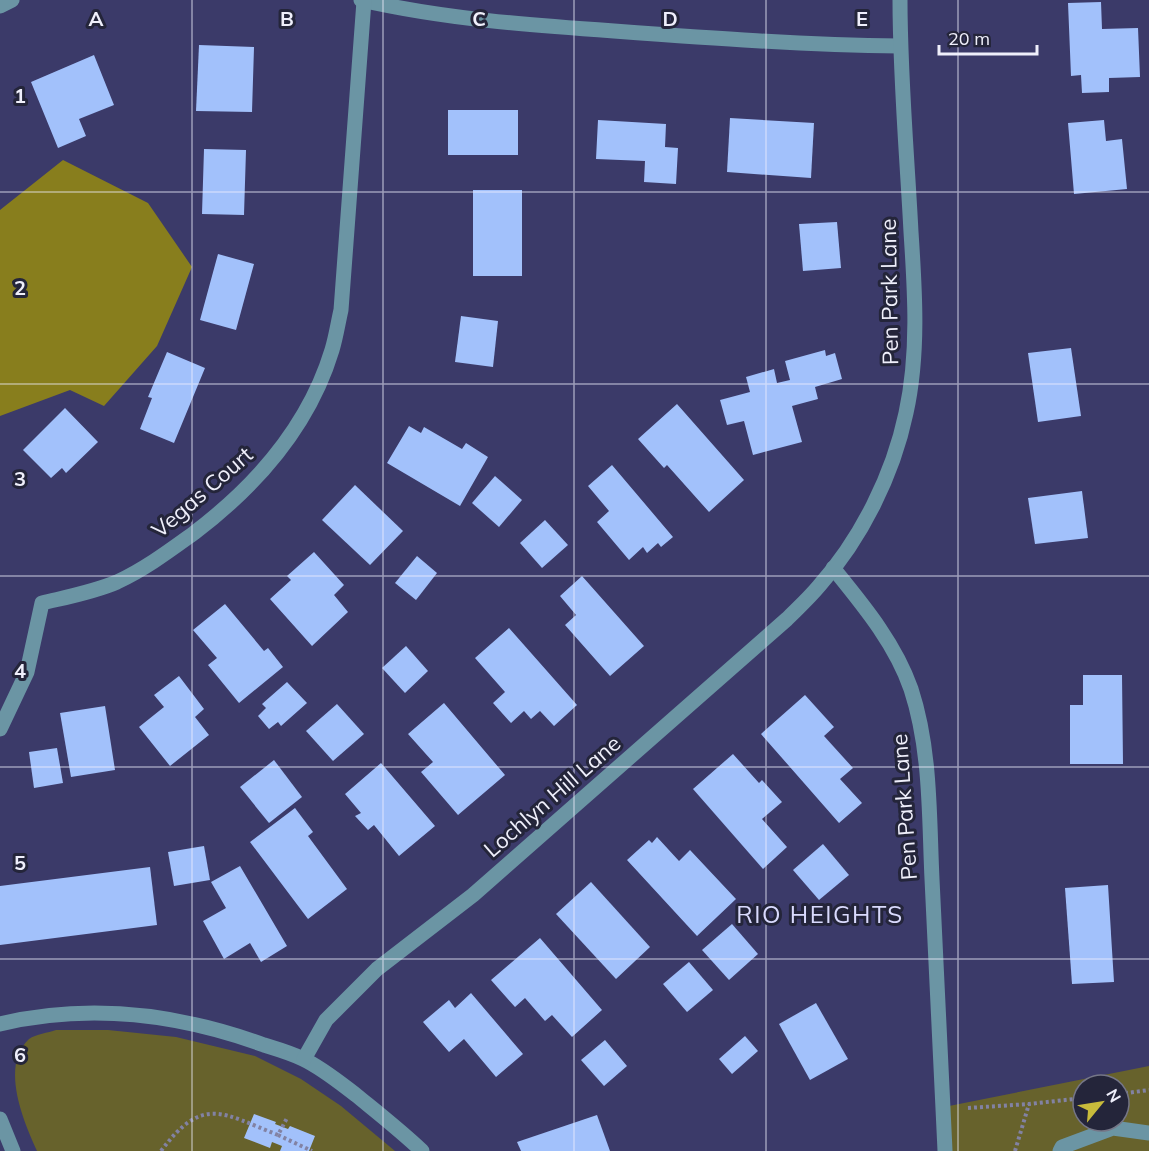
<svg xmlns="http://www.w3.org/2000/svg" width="1149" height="1151" font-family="Mulish,sans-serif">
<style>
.green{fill:#67622c;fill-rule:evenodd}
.forest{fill:#887e1d}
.building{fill:#a2c1fb}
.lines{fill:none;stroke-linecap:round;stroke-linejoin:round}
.path{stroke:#8282a3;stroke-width:4;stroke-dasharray:3 3;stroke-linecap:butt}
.minor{stroke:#6b95a4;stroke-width:15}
.grid{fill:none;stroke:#efeffb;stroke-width:1.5;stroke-opacity:0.55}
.labels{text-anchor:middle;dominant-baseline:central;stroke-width:6;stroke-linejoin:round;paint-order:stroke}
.street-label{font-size:22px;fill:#efeffb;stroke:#24253a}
.neighbourhood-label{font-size:24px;letter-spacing:1.5px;fill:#d9dafd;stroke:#24253a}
.grid-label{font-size:20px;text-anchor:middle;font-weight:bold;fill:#efeffb;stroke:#24253a;stroke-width:6;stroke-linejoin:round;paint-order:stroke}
</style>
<rect width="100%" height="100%" fill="#3b3a69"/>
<g class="green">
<path d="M56,1030H108L176,1037L255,1056L301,1079L341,1106L395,1151H37C23,1120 0,1066 29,1039C36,1034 48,1033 56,1030Z"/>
<path d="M1149,1066V1151H951L949,1106ZM1083,1085H1119V1121H1083Z"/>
</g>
<path class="forest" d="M63,160L148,203L192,267L157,346L104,406L70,390L0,416V210Z"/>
<g class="building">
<path d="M1101,2L1102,29L1138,28L1140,77L1109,78V92L1082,93L1081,75L1071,76L1068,3Z"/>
<path d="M199,45L254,47L252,112L196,111Z"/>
<path d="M94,55L114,105L79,119L86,136L58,148L31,82Z"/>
<rect x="448" y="110" width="70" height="45"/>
<path d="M730,118L814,123L811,178L727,172Z"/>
<path d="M598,120L666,124L665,147L678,148L676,184L644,182L645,161L596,159Z"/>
<path d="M1104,120L1106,141L1122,139L1127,189L1074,194L1068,123Z"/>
<path d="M204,149L246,150L244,215L202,214Z"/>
<rect x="473" y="190" width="49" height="86"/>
<path d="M837,222L841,268L803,271L799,224Z"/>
<path d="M218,254L254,264L236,330L200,320Z"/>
<path d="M461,316L498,321L493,367L455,362Z"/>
<path d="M1071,348L1081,416L1038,422L1028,353Z"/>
<path d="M825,350L826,356L835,353L842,379L815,387L818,399L792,406L802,442L753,455L744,421L727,425L720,400L750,392L746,377L774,369L777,383L790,380L785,361Z"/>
<path d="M167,352L205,368L174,443L140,429L152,398L148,397Z"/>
<path d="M677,404L744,480L709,512L667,465L664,468L638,439Z"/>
<path d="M65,408L98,442L66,473L62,468L51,478L23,450Z"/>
<path d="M409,426L421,433L424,427L462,449L466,443L488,457L460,506L387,463Z"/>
<path d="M612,465L673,537L661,547L658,543L647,553L643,547L629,560L597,522L609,511L588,486Z"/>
<path d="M495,476L522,500L499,527L472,503Z"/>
<path d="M355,485L403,531L370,565L322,520Z"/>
<path d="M1082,491L1088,538L1035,544L1028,498Z"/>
<path d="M545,520L568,545L542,568L520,543Z"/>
<path d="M314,552L344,585L334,595L348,612L312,646L270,599L291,580L287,576Z"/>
<path d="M417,556L437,573L416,600L395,583Z"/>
<path d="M582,576L644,646L610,676L565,625L576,615L560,596Z"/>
<path d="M225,604L264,651L268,648L283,667L239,703L208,665L217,658L193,630Z"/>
<path d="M509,628L577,705L554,726L540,711L531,719L524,711L511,723L493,703L505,692L475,658Z"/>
<path d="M406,646L428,671L405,693L382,668Z"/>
<path d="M1083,675H1122L1123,764H1070V705H1083Z"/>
<path d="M179,676L204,709L195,717L209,735L170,766L139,727L164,707L154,695Z"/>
<path d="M287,682L307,703L281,726L278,722L269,729L258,716L266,708L262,704Z"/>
<path d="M805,695L834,727L824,736L853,768L840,779L862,803L839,823L761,734Z"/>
<path d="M444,703L505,775L458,815L421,772L433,762L408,734Z"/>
<path d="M337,704L364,734L333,761L306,731Z"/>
<path d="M105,706L115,770L71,777L60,713Z"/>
<path d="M57,748L63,783L34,788L29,752Z"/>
<path d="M733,754L759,783L762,780L782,802L762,819L787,847L763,869L693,789Z"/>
<path d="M274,760L302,797L269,823L240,787Z"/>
<path d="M381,763L435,826L399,856L374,825L368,830L355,816L361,813L345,794Z"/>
<path d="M295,808L313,832L308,836L347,889L308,919L250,842Z"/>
<path d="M657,837L679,861L690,850L736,899L697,936L627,860L649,840L652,843Z"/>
<path d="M823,844L849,875L819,900L793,870Z"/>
<path d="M204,846L210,880L174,886L168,852Z"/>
<path d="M240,866L287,946L261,962L250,943L224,959L203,921L226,908L211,882Z"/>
<path d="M150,867L157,925L0,945V886Z"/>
<path d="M591,882L650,947L616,979L556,914Z"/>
<path d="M1108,885L1114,982L1072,984L1065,888Z"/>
<path d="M732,924L758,954L729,980L702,950Z"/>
<path d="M540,938L602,1010L572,1037L552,1015L545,1021L525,998L515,1007L491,980Z"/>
<path d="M689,962L713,990L687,1012L663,984Z"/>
<path d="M471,993L523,1054L496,1077L464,1039L449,1052L423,1022L449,1000L455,1008Z"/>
<path d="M816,1003L848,1059L810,1080L779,1024Z"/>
<path d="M745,1036L758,1051L732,1074L719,1059Z"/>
<path d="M605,1040L627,1066L604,1086L581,1060Z"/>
<path d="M254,1114L276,1122L275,1124L288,1129L290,1126L315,1136L309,1151H280L282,1146L272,1142L270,1148L244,1138Z"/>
<path d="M597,1115L610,1151H521L517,1142Z"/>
</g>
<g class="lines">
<g class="path">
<path d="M1119,1094L1149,1090"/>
<path d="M968,1108L1029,1104L1083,1098"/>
<path d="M278,1135L312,1151"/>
<path d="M161,1151C203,1095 222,1113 278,1135L287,1118"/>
<path d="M1015,1151L1029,1104"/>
</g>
<g class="minor">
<path d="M361,0C445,19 528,25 614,31C709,38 804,45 900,46"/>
<path d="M0,6L12,0"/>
<path d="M833,568C863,605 895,643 911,689C931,750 929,816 932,879C936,969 941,1060 945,1151"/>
<path d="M0,729L27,672L42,603C67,597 94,592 117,582C145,569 169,551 194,533C256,486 309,426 332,350C336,337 338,323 341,310L364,1"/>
<path d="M0,1024C89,1003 179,1014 264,1045C277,1049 291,1053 303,1059C322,1068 339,1082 356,1095C378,1113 401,1131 422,1151"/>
<path d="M304,1059L326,1020L377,969L473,895L787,619C798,608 809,598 819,586C861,539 893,475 906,413C919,354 915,292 911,232C907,155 900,77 900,0"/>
<path d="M0,1119L13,1151"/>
<path d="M1060,1151L1062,1147L1113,1128L1149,1133"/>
</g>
</g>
<path class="grid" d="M192,0V1151M383,0V1151M574,0V1151M766,0V1151M958,0V1151M0,192H1149M0,384H1149M0,576H1149M0,767H1149M0,959H1149"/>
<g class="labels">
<g class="street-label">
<text transform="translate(889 292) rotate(-91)">Pen Park Lane</text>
<text transform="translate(202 492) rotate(-41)">Vegas Court</text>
<text transform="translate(552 796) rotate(-41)">Lochlyn Hill Lane</text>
<text transform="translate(904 807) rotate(-94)">Pen Park Lane</text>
</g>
<g class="neighbourhood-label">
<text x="820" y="914">RIO HEIGHTS</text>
</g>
</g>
<g class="grid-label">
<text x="96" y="26">A</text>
<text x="287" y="26">B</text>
<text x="479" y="26">C</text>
<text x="670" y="26">D</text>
<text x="862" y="26">E</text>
<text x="20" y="103">1</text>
<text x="20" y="295">2</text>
<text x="20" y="486">3</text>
<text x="20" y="678">4</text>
<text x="20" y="870">5</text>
<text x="20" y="1062">6</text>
</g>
<g transform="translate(1101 1103) rotate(60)"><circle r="28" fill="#24253a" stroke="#757687" stroke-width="1.5"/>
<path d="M0-4.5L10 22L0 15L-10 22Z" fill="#c8bb3b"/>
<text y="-9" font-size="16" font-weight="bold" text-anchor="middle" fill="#efeffb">N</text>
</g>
<path d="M939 45v9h98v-9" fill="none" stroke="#efeffb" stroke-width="3"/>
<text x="948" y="45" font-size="18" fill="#efeffb" stroke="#24253a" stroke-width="4.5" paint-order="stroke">20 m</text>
</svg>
